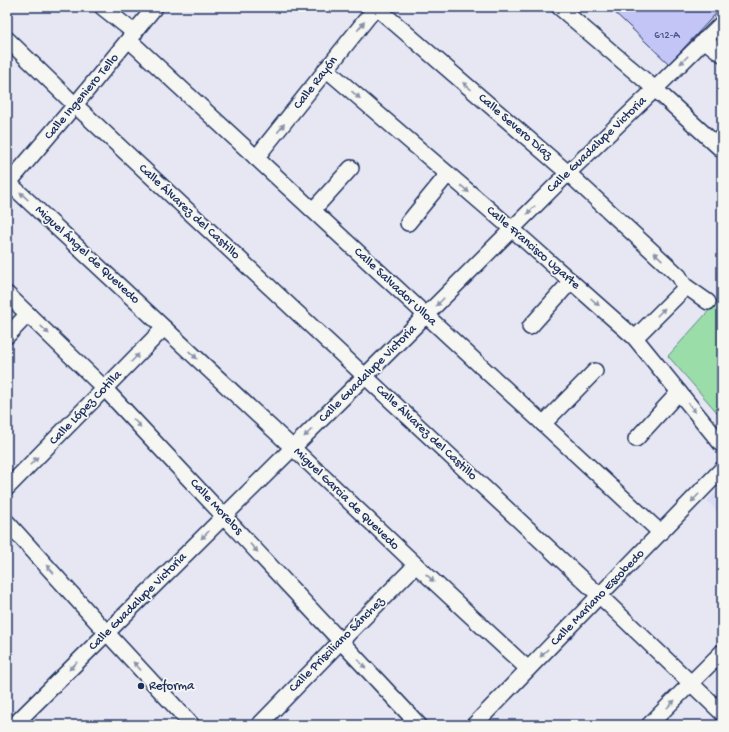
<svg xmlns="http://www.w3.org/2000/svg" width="729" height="732" font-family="'Gochi Hand',sans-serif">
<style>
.built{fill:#dcddf5}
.green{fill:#9bdda9;stroke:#5b8684}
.building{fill:#c4c5f7;stroke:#1b2f5e}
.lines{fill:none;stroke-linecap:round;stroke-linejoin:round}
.minor-casing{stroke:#1b2f5e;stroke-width:18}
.minor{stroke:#f6f6f2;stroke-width:15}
.oneway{fill:#8892a8}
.poi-dot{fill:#1b2f5e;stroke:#f6f6f2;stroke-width:1.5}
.labels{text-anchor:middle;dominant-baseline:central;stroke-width:3.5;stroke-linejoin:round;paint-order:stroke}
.number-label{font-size:11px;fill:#455484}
.street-label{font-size:13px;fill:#1b2f5e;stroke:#f6f6f2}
.poi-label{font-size:13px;fill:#1b2f5e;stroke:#f6f6f2;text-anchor:start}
</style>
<rect width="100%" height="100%" fill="#e7e7f4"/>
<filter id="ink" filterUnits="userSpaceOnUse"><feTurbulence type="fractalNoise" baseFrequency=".025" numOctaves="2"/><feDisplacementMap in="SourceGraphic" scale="8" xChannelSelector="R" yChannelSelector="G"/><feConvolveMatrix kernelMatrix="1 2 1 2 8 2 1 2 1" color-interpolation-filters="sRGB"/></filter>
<g filter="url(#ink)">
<path class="built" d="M722,485V517L707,501Z"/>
<path class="green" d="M722,296V418L668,356Z"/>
<path class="building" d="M609,7H722L669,64Z"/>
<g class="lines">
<g class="minor-casing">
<g id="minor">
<path d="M102,7L135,33"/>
<path d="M376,7L568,173L679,276L684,285L708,302"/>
<path d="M559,7L655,89L722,150"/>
<path d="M7,39L75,105L600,596L722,713"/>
<path d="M129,40L661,533"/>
<path d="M704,40L722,54"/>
<path d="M326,69L512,229L635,338L722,445"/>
<path d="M256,158L376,7"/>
<path d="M9,183L293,448L416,565L528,669"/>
<path d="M7,185L75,105L155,7"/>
<path d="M313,210L351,168"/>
<path d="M408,223L448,174"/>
<path d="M7,294L105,389L419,725"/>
<path d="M530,327L571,281"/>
<path d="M7,336L28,314"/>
<path d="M635,338L682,291L684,285"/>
<path d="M543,424L595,371"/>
<path d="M636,439L679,392"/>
<path d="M7,488L164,328"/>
<path d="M7,522L107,633L192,725"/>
<path d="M14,725L365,376L568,173L655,89L722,23"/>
<path d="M259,725L341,641L416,565"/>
<path d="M474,725L722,469"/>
<path d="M649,725L722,652"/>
</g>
</g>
<use href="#minor" class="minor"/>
</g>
<defs><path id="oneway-solid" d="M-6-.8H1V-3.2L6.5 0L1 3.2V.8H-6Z"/></defs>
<g class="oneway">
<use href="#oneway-solid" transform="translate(361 26) rotate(-52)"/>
<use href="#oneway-solid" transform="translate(684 60) rotate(135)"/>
<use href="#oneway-solid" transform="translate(467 86) rotate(-139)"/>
<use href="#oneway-solid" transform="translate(356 95) rotate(41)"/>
<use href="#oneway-solid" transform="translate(281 128) rotate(-52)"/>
<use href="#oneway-solid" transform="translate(465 189) rotate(41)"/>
<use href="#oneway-solid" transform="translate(24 196) rotate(-137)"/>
<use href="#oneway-solid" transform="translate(531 210) rotate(134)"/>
<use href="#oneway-solid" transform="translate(658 256) rotate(-137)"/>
<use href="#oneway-solid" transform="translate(440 302) rotate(135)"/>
<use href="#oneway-solid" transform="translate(595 302) rotate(42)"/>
<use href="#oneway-solid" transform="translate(661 312) rotate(-45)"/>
<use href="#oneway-solid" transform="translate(45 330) rotate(44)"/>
<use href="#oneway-solid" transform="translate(193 355) rotate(43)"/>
<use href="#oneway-solid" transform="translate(135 358) rotate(-46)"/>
<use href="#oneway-solid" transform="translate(692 408) rotate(51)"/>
<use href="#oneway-solid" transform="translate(137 423) rotate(47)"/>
<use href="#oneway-solid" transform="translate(308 433) rotate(135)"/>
<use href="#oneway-solid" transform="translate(34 461) rotate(-46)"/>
<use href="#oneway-solid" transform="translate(695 498) rotate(134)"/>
<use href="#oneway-solid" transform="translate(205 535) rotate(135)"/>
<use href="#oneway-solid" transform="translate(254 548) rotate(47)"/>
<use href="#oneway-solid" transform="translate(50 569) rotate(-132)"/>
<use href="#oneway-solid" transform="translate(430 578) rotate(43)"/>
<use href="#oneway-solid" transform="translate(544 653) rotate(134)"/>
<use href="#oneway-solid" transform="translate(362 664) rotate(47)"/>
<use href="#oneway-solid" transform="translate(73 666) rotate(135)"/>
<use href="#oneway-solid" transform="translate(137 666) rotate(-133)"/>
<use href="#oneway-solid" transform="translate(671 704) rotate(-45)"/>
</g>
</g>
<circle class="poi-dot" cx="141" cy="686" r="4"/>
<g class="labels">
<g class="number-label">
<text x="667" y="36">612-A</text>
</g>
<g class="street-label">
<text transform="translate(316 83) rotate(-52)">Calle Rayón</text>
<text transform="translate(82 97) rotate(-50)">Calle Ingeniero Tello</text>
<text transform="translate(515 127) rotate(41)">Calle Severo Díaz</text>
<text transform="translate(597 145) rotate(-44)">Calle Guadalupe Victoria</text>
<text transform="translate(189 212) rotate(43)">Calle Álvarez del Castillo</text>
<text transform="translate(533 248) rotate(41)">Calle Francisco Ugarte</text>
<text transform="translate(87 255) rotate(43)">Miguel Ángel de Quevedo</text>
<text transform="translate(395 287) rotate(43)">Calle Salvador Ulloa</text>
<text transform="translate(368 374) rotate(-45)">Calle Guadalupe Victoria</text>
<text transform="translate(86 408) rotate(-46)">Calle López Cotilla</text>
<text transform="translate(426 433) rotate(43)">Calle Álvarez del Castillo</text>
<text transform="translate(346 499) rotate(44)">Miguel Garcia de Quevedo</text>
<text transform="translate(216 507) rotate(47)">Calle Morelos</text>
<text transform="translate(598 598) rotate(-46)">Calle Mariano Escobedo</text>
<text transform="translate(138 602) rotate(-45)">Calle Guadalupe Victoria</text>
<text transform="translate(337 645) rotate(-45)">Calle Prisciliano Sánchez</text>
</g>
<g class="poi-label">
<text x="149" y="686">Reforma</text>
</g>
</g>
<rect width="729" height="732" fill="none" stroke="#f6f6f2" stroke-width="24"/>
<rect x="12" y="12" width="705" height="708" fill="none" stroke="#1b2f5e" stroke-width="1.5" filter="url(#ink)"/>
</svg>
